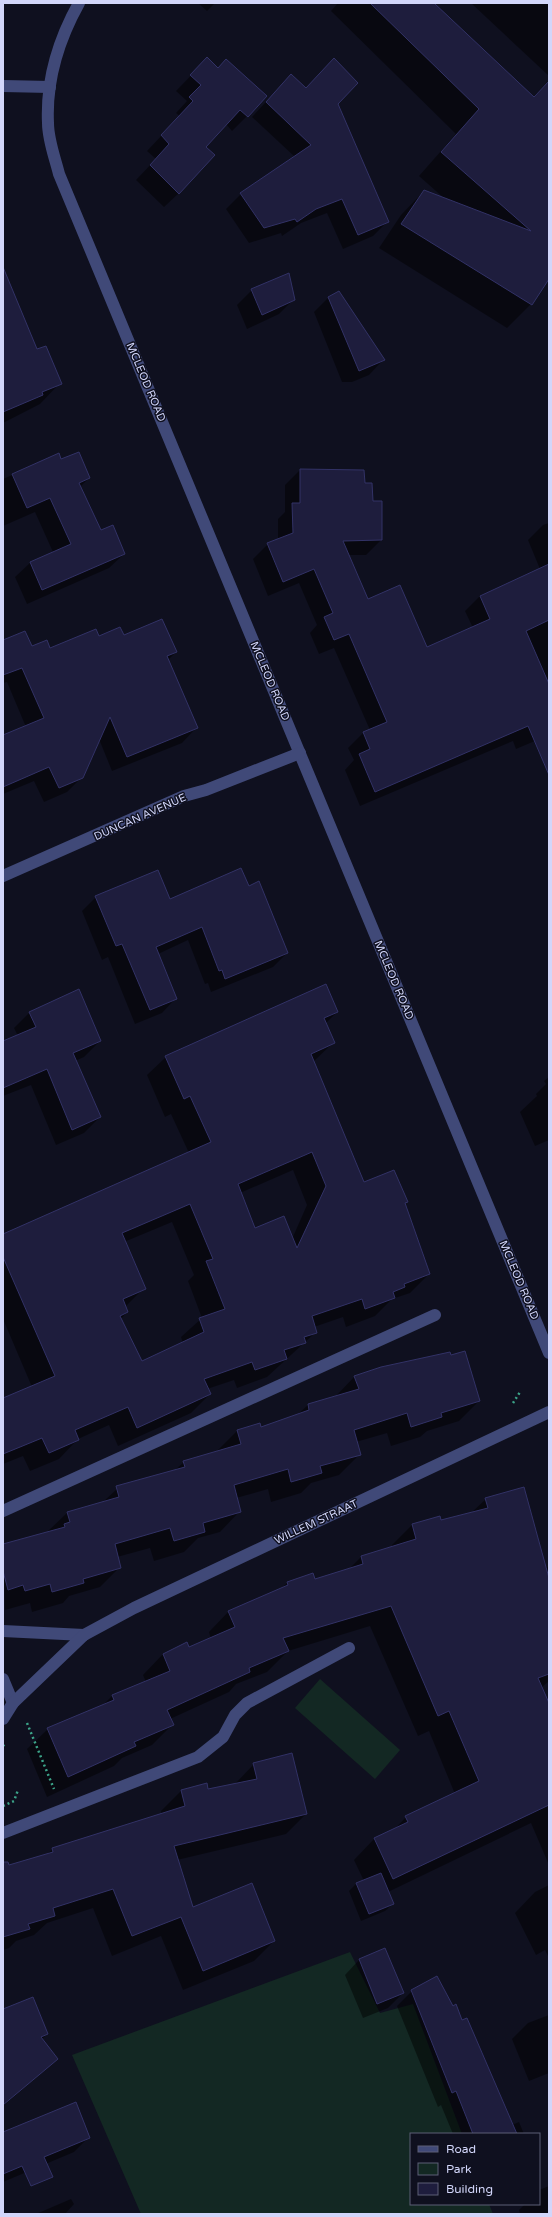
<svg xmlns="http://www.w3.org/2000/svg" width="552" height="2217" font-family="'Varela Round',sans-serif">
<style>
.green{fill:#132823}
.shadow{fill:#0007;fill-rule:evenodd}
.building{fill:#1e1d3d;stroke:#323266;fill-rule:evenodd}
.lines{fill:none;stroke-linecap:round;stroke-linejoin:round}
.path{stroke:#3ca489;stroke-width:2.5;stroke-dasharray:2 3;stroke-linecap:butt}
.minor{stroke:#404978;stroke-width:12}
.labels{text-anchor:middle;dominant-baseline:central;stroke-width:3;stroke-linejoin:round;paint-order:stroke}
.street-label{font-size:11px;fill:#d2d6fa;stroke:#0f101f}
</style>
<rect width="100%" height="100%" fill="#0f101f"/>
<g class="green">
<path d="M320,1679L400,1750L375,1779L295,1708Z"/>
<path d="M350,1952L380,2013L413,2004L462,2134H411V2204H489L493,2214H141L72,2055Z"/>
</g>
<g class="shadow">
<path d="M198,3H215L207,11Z"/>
<path d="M338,3H437L435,5L533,97L549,80V278L531,304L507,328L379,248L401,215L424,191L445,199L419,176L456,134L331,11Z"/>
<path d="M471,3H549V76Z"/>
<path d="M207,59L247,116L232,131L226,124L205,147L179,193L164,207L136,180L156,159L147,151L180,116L176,113L187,101L176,91Z"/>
<path d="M277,90L337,103L387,222L373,236L343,249L327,213L301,223L282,236L281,233L249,243L226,209L241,194L295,157L252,117Z"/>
<path d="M3,289L37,351L60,383L40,404L3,423Z"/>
<path d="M252,290L294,299L279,314L247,329L237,305Z"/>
<path d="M328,298L383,360L369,375L352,382H342L314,312Z"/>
<path d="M58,455L61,461L89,478L80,487L101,532L124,554L109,568L27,604L15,577L30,563L53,552L35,512L3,526V479Z"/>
<path d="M300,470L364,484L372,502L381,540L366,555H348L368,601L426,649L473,628L465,611L480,596L540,569L528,540L543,525L549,523V735L516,749L513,741L360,806L345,770L354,760L348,748L363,733L370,730L334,648L319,654L310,633L317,625L299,583L268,596L253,559L268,544L278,540V519L285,512V485Z"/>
<path d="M123,637L176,652L168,660L196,728L182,743L112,771L99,739L82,777L67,792L44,802L34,781L3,794V736L26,727L7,682L3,683V641L50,650L99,638Z"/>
<path d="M96,897L169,900L287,953L273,967L211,992L208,983L205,984L188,940L158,954L176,998L162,1013L135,1024L108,957L102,960L82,911Z"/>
<path d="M30,1012L100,1041L84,1057L75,1061L100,1117L84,1133L56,1145L31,1085L3,1096V1042L18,1036L14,1028Z"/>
<path d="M337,1012L326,1023L334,1042L313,1062L363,1183L406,1202L404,1204L429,1274L410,1293L392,1299L375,1316L346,1327L343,1317L314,1327L316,1332L267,1377L237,1388L234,1380L207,1389L210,1394L191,1413L118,1446L109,1425L78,1439L59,1459L30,1471L23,1456L3,1464V1399L32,1387L3,1319V1235L189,1153L171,1114L165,1117L147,1075L166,1057ZM293,1170L307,1205L292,1239L254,1229L240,1193ZM172,1222L194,1275L188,1281L202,1318L181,1337L183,1343L141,1363L121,1319L127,1312L125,1307L144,1288L124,1242Z"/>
<path d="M549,1077V1140L535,1146L520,1112L537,1096L536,1094L546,1084L544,1081Z"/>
<path d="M355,1376L479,1401L459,1421L427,1431L420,1437L391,1446L387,1433L356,1442L359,1455L339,1475L311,1483L301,1493L271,1502L268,1489L236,1498L240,1511L220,1532L198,1538L184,1552L154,1561L150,1548L117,1557L120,1567L100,1587L69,1596L63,1603L32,1612L30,1603L5,1610L3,1545L47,1532L67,1513L103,1502L119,1487L175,1470L184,1462L217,1451L237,1431L261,1428L297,1415L308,1405L335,1397Z"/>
<path d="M486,1499L545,1568L549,1566V1681L541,1688L549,1705V1865L531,1823L388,1892L393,1904L385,1911L361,1921L349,1891L357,1883L364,1881L354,1860L374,1839L393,1831L406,1817L455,1794L429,1731L418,1736L370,1626L288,1651L267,1672L236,1684L229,1692L170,1719L172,1725L152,1745L122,1758L114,1766L47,1797L27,1749L48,1729L103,1705L112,1696L146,1682L143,1675L163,1654L188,1648L211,1639L209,1632L229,1611L280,1590L288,1582L314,1580L348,1570L361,1557L392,1547V1545L412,1525L440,1521L471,1513Z"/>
<path d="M254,1764L306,1814L286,1834L177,1860L192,1908L274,1941L254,1961L183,1990L161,1936L112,1956L93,1908L47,1923L34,1935L16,1941L9,1948L3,1950V1868L46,1855L53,1849L162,1815L161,1811L181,1791L206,1784L208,1790L234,1785Z"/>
<path d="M549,1885V1958L545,1950L536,1955L515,1913L535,1892Z"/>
<path d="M385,1950L403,1993L388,2008L363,2018L345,1975L359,1960Z"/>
<path d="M412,1991L462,2021L512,2125L519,2122L524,2134H453L441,2105L438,2107L397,2006Z"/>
<path d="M3,2010L47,2034L41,2040L57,2059L3,2106Z"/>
<path d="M549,2015V2073L529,2081L512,2039L528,2023Z"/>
<path d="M89,2137L74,2152L3,2182V2139Z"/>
<path d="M549,2186V2214H520L519,2210L525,2204H539V2190Z"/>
<path d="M71,2199L74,2204L65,2214H36Z"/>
</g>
<g class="building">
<path d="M370,3H434L534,97L549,81V279L532,305L401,224L424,190L531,231L441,152L479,109Z"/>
<path d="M207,57L218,68L226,59L267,96L248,117L240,110L206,147L215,155L179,194L150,165L169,144L161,135L193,101L189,97L201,85L190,75Z"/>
<path d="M334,58L358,83L338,104L389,222L358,235L342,199L316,209L297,222L295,219L264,228L240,193L311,145L266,102L291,74L306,88Z"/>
<path d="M3,267L37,349L46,346L62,384L42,392L43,395L3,412Z"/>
<path d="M289,273L295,300L262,315L251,289Z"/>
<path d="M339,291L385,360L359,371L328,297Z"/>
<path d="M79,452L90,478L79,483L101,530L113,525L125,554L42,590L30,562L71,544L50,498L27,508L12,474L59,453L61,459Z"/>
<path d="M300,469L364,470L365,483H372L373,501H382V540L343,541L368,599L400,585L427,647L490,619L480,596L549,564V620L526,631L549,684V775L528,726L375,792L359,754L370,749L363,732L387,722L349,634L334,640L324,617L333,613L314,569L283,582L267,543L293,533L292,503H300Z"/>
<path d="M162,619L177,652L167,656L198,728L127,757L110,717L83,778L59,788L49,767L3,787V735L44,718L22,668L3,675V640L25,631L32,646L47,640L50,648L96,629L99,636L120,627L124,635Z"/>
<path d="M241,868L249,886L259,881L288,953L225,979L222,970L219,971L202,927L156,947L177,999L150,1010L122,944L116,946L95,896L158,870L170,899Z"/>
<path d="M326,984L338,1012L324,1018L335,1043L311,1054L364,1182L394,1170L408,1202L405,1203L430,1274L404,1284L405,1287L393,1292L395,1298L365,1309L362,1299L312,1316L317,1333L304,1337L306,1343L284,1350L287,1359L255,1370L252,1362L204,1379L211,1394L137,1428L128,1407L75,1430L79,1440L49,1453L42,1438L3,1454V1398L55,1376L3,1257V1234L211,1142L190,1096L184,1099L165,1056ZM312,1152L326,1186L297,1248L284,1216L255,1228L238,1184ZM190,1204L213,1259L206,1261L225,1309L199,1318L204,1332L142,1361L120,1316L128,1312L123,1299L146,1289L122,1233Z"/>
<path d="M79,989L101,1041L73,1053L101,1117L72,1130L47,1069L3,1088V1041L36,1027L29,1012Z"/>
<path d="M465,1351L480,1401L441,1413L442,1417L411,1427L407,1413L354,1430L361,1455L320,1466L322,1473L291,1482L288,1469L234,1485L241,1512L203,1523L205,1532L174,1541L170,1528L115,1544L121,1568L83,1579L84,1583L52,1592L50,1584L25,1591L23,1585L8,1590L3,1571V1544L65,1527L64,1524L70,1522L67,1512L119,1497L116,1486L185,1467L183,1461L241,1444L237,1430L260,1423L261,1427L309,1410L308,1404L359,1389L354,1376L381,1367L450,1352L451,1355Z"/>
<path d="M524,1487L549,1578V1674L538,1678L549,1703V1805L393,1879L374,1838L408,1822L405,1816L479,1781L449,1711L438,1716L391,1606L283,1638L289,1651L249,1668L250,1672L167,1710L174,1725L134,1742L136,1746L68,1777L47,1728L114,1700L112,1695L170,1671L163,1654L187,1642L189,1647L235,1627L228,1611L288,1585L287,1582L313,1573L315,1579L363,1564L361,1556L416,1539L412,1524L440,1516L441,1520L488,1508L485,1498Z"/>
<path d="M292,1753L307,1814L174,1846L193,1907L252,1883L275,1941L203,1971L181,1917L132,1936L113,1889L53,1908L55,1916L28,1924L30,1929L3,1937V1862H8L9,1865L53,1852L52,1848L185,1806L181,1790L207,1783L208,1789L257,1779L253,1763Z"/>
<path d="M381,1873L394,1904L369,1914L356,1883Z"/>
<path d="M385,1948L404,1993L377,2004L359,1959Z"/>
<path d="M437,1976L453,2006L456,2004L462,2020L467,2018L517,2134H473L456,2091L452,2093L411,1990Z"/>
<path d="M33,1997L48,2034L41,2037L58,2059L3,2105V2009Z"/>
<path d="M76,2102L90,2138L44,2157L53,2177L31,2186L22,2166L3,2174V2132Z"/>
</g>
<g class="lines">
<g class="path">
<path d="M513,1403L520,1392"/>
<path d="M27,1723L54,1789"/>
<path d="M3,1746L6,1742"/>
<path d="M3,1806L14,1801L18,1790"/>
</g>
<g class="minor">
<path d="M79,3C59,39 46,81 48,123C48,140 55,158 59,174L549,1353"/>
<path d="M3,86L50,87"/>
<path d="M3,876L184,796L206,790L300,753"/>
<path d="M3,1511L435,1315"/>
<path d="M3,1631L84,1635"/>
<path d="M3,1679L13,1703"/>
<path d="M3,1719L13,1703L84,1635L134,1608L549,1412"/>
<path d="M3,1833L198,1757L223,1737L235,1715L247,1703L349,1648"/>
</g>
</g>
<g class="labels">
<g class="street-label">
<text transform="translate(146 382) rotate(67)">MCLEOD ROAD</text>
<text transform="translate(270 681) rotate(67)">MCLEOD ROAD</text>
<text transform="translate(140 817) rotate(-24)">DUNCAN AVENUE</text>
<text transform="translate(394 980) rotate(67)">MCLEOD ROAD</text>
<text transform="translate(519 1280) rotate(67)">MCLEOD ROAD</text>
<text transform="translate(316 1522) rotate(-25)">WILLEM STRAAT</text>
</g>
</g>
<rect width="552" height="2217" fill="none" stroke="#d2d6fa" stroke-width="8"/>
<rect x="410" y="2133" width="130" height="72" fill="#0f101f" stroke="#5d5f77"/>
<rect x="418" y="2146" width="20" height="6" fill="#404978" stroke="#5d5f77"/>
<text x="446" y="2153" font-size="12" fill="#d2d6fa">Road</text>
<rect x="418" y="2163" width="20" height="12" fill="#132823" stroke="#5d5f77"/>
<text x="446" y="2173" font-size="12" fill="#d2d6fa">Park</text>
<rect x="418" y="2183" width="20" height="12" fill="#1e1d3d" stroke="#5d5f77"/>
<text x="446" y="2193" font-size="12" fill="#d2d6fa">Building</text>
</svg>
